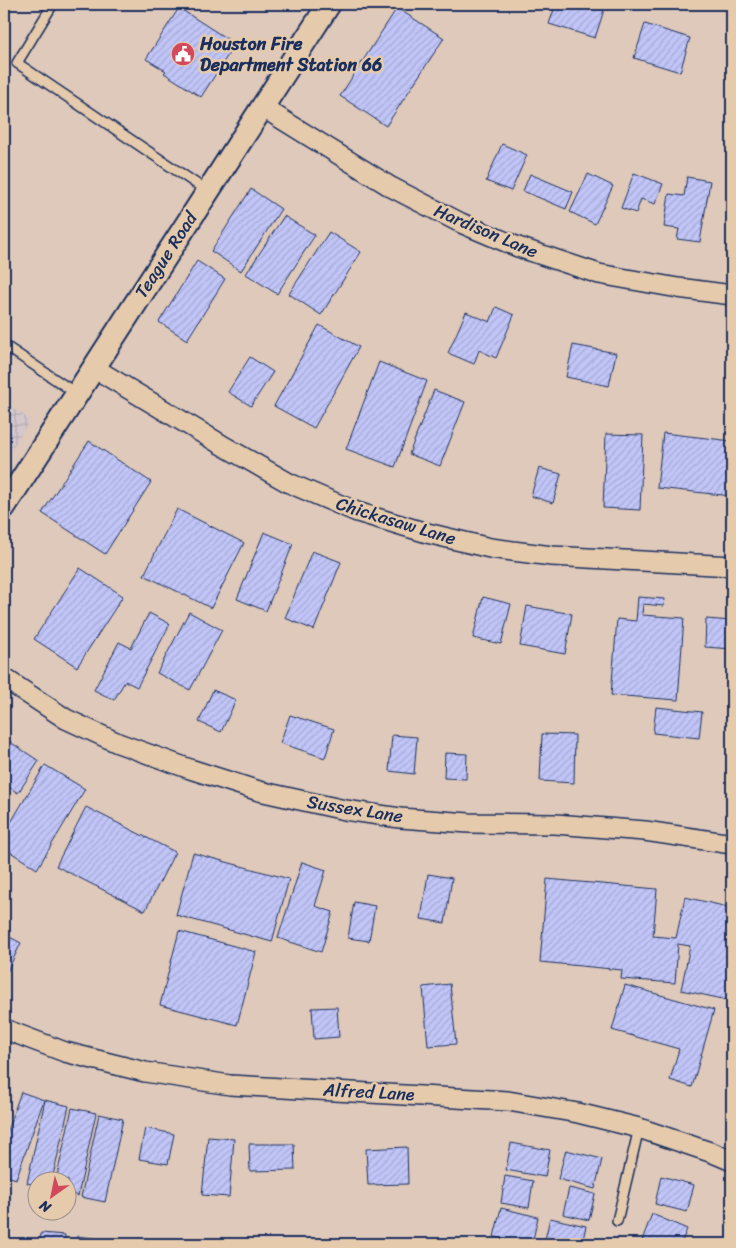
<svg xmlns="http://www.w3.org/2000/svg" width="736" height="1248" font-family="Sriracha,sans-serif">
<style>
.industrial{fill:url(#industrial-grid)}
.building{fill:url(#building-hatch);stroke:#1b2f5e}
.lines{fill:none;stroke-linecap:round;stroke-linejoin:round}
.service-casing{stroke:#1b2f5e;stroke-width:12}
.minor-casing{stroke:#1b2f5e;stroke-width:22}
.tertiary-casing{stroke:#1b2f5e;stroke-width:26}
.service{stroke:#e5caac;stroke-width:9}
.minor{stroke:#e5caac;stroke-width:19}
.tertiary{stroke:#e5caac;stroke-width:22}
.labels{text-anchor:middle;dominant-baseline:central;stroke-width:5;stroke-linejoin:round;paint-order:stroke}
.poi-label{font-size:18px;font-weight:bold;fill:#1b2f5e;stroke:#e5caac;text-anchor:start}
.street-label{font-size:18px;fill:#1b2f5e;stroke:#e5caac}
</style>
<defs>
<pattern id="industrial-grid" width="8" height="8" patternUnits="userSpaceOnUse" patternTransform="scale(1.25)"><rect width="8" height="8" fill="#d5c8cd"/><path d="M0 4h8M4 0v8" fill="none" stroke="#b6acb2"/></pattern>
<pattern id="building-hatch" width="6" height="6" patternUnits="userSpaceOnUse" patternTransform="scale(1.25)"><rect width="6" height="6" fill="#c1c5f7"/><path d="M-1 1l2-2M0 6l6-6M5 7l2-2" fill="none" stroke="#a5aad6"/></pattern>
</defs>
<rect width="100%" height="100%" fill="#dec9bb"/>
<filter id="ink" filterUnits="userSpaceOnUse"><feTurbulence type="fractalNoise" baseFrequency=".02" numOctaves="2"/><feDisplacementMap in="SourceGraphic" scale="10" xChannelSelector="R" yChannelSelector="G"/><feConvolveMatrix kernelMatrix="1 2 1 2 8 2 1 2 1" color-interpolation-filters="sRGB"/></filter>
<g filter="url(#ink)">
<path class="industrial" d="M4,402L30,420L4,461Z"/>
<g class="building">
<path d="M556,4H584L604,10L595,38L549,24Z"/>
<path d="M179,8L235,44L201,97L164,73L166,71L146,59Z"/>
<path d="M397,8L444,38L386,126L340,96Z"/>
<path d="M645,24L690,38L680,72L634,58Z"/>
<path d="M502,144L527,155L511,191L486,181Z"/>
<path d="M634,173L663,184L655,204L641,199L636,213L621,208Z"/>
<path d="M530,174L573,192L566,209L523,191Z"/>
<path d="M588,174L613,186L595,224L570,212Z"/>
<path d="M687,177L710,181L700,242L677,239L679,229L664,227L669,194L684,196Z"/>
<path d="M251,189L281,209L241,271L211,251Z"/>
<path d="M284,216L315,235L277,294L246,274Z"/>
<path d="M329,232L361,252L321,315L289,294Z"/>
<path d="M197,261L225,279L187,340L159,322Z"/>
<path d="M496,307L514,315L496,358L479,350L474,364L448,353L466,312L490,322Z"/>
<path d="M319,325L359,347L314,428L274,406Z"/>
<path d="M573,345L616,353L609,386L566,377Z"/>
<path d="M250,357L273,372L251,406L228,392Z"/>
<path d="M379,362L427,381L395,467L346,449Z"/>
<path d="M434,390L465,402L440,466L409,454Z"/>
<path d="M663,433L732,441V496L657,488Z"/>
<path d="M606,434L643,435L640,510L603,508Z"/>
<path d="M89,441L151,482L105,554L42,513Z"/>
<path d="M539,468L561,474L553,503L531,496Z"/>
<path d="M177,509L244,543L211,608L144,575Z"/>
<path d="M264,532L293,544L266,611L237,599Z"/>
<path d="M312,551L341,562L314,630L285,618Z"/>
<path d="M80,568L123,596L77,667L34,639Z"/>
<path d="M483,597L511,604L501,644L473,638Z"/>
<path d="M638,597L665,599L664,606L643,604L642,615L684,618L678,700L611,695L617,619L636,621Z"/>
<path d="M527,606L572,614L565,654L520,646Z"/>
<path d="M189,612L222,630L190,690L157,673Z"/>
<path d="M149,613L170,624L137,687L125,681L114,700L94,690L119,642L131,648Z"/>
<path d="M706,619L732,621V649L705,647Z"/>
<path d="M213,690L236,700L221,732L199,722Z"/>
<path d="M656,707L702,712L699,738L653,733Z"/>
<path d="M290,715L334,729L325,758L280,743Z"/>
<path d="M542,734L575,735L574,783L540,781Z"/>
<path d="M392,735L417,737L414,774L389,771Z"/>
<path d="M4,738L39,761L18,793L4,784Z"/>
<path d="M445,753L467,754L466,779L444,778Z"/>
<path d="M45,765L85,789L37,869L4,848V834Z"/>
<path d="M86,807L175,852L145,911L56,866Z"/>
<path d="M193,853L289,879L272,942L176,915Z"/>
<path d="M302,862L326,870L315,906L333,912L321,952L278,938Z"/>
<path d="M428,874L452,878L445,923L421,919Z"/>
<path d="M547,879L657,889L653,936L676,938L685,897L732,908V1001L681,990L690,946L678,944L675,983L621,979L622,970L540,962Z"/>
<path d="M354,902L375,906L369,941L348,938Z"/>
<path d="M179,931L256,952L237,1025L160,1005Z"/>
<path d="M4,934L21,943L4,978Z"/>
<path d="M450,984L456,1044L428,1046L423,987Z"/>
<path d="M625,985L714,1010L692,1087L670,1080L679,1049L612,1030Z"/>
<path d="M337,1007L339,1037L314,1039L312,1008Z"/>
<path d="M21,1092L44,1100L16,1179L4,1175V1139Z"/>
<path d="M45,1100L69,1106L52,1180H38V1185L27,1183Z"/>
<path d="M72,1108L96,1113L78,1196L68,1193V1180H56Z"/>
<path d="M99,1114L123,1119L105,1202L81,1197Z"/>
<path d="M145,1128L174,1134L168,1164L139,1159Z"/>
<path d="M208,1137L234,1139L229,1197L202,1195Z"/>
<path d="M511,1143L550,1150L545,1177L506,1170Z"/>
<path d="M249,1144H294L295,1170L250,1171Z"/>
<path d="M407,1147L408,1184L368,1185L366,1149Z"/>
<path d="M566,1150L602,1159L595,1189L558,1179Z"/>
<path d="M505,1176L533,1181L529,1208L501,1203Z"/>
<path d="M661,1176L694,1185L687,1212L655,1204Z"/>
<path d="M569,1188L595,1194L589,1220L563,1214Z"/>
<path d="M501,1208L538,1217L532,1244H524L494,1237Z"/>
<path d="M652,1214L687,1229L681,1244H653L642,1240Z"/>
<path d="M550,1218L586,1226L582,1244H544Z"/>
<path d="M41,1233L65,1235V1244H40Z"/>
<path d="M77,1236L102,1239L101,1244H77Z"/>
<path d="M108,1240L133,1242V1244H108Z"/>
</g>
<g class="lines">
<g class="service-casing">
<g id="service">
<path d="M53,4L17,63L207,191"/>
<path d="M4,345L77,394"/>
<path d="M617,1221L639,1128"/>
</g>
</g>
<g class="minor-casing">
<g id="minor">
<path d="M262,107L391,187L461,223L518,247L599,274L678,288L732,295"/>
<path d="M94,368L222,445L289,483L357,512L427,533L490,548L552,556L732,566"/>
<path d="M4,678L66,719L118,743L190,769L259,791L345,810L400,818L469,823L555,824L645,831L732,844"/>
<path d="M4,1029L65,1052L145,1072L230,1085L508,1101L578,1113L639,1128L713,1153L732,1161"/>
</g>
</g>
<g class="tertiary-casing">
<path id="tertiary" d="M4,507L329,4"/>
</g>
<use href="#service" class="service"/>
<use href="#minor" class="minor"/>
<use href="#tertiary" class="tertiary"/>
</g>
</g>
<defs>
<g id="civic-disc" transform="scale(1.25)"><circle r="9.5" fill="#d1495b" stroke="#e5caac"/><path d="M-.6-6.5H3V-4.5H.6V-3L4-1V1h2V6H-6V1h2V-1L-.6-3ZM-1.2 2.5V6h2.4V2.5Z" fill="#fff"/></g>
</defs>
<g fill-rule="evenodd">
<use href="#civic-disc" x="183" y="54"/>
</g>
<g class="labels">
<g class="poi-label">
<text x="200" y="44">Houston Fire<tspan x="200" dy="21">Department Station 66</tspan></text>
</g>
<g class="street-label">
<text transform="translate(486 231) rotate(23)">Hardison Lane</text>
<text transform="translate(166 255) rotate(-57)">Teague Road</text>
<text transform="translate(396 521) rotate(17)">Chickasaw Lane</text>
<text transform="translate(355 809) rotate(9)">Sussex Lane</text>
<text transform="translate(369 1092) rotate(3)">Alfred Lane</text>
</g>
</g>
<rect width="736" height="1248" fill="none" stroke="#e5caac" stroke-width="20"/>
<rect x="10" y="10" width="716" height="1228" fill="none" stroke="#1b2f5e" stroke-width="2" filter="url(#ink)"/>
<g transform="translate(52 1196) rotate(213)"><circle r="24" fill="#e5caac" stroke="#948c8d"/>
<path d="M0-4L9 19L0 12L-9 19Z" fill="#d1495b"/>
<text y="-8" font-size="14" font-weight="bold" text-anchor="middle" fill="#1b2f5e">N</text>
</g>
</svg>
